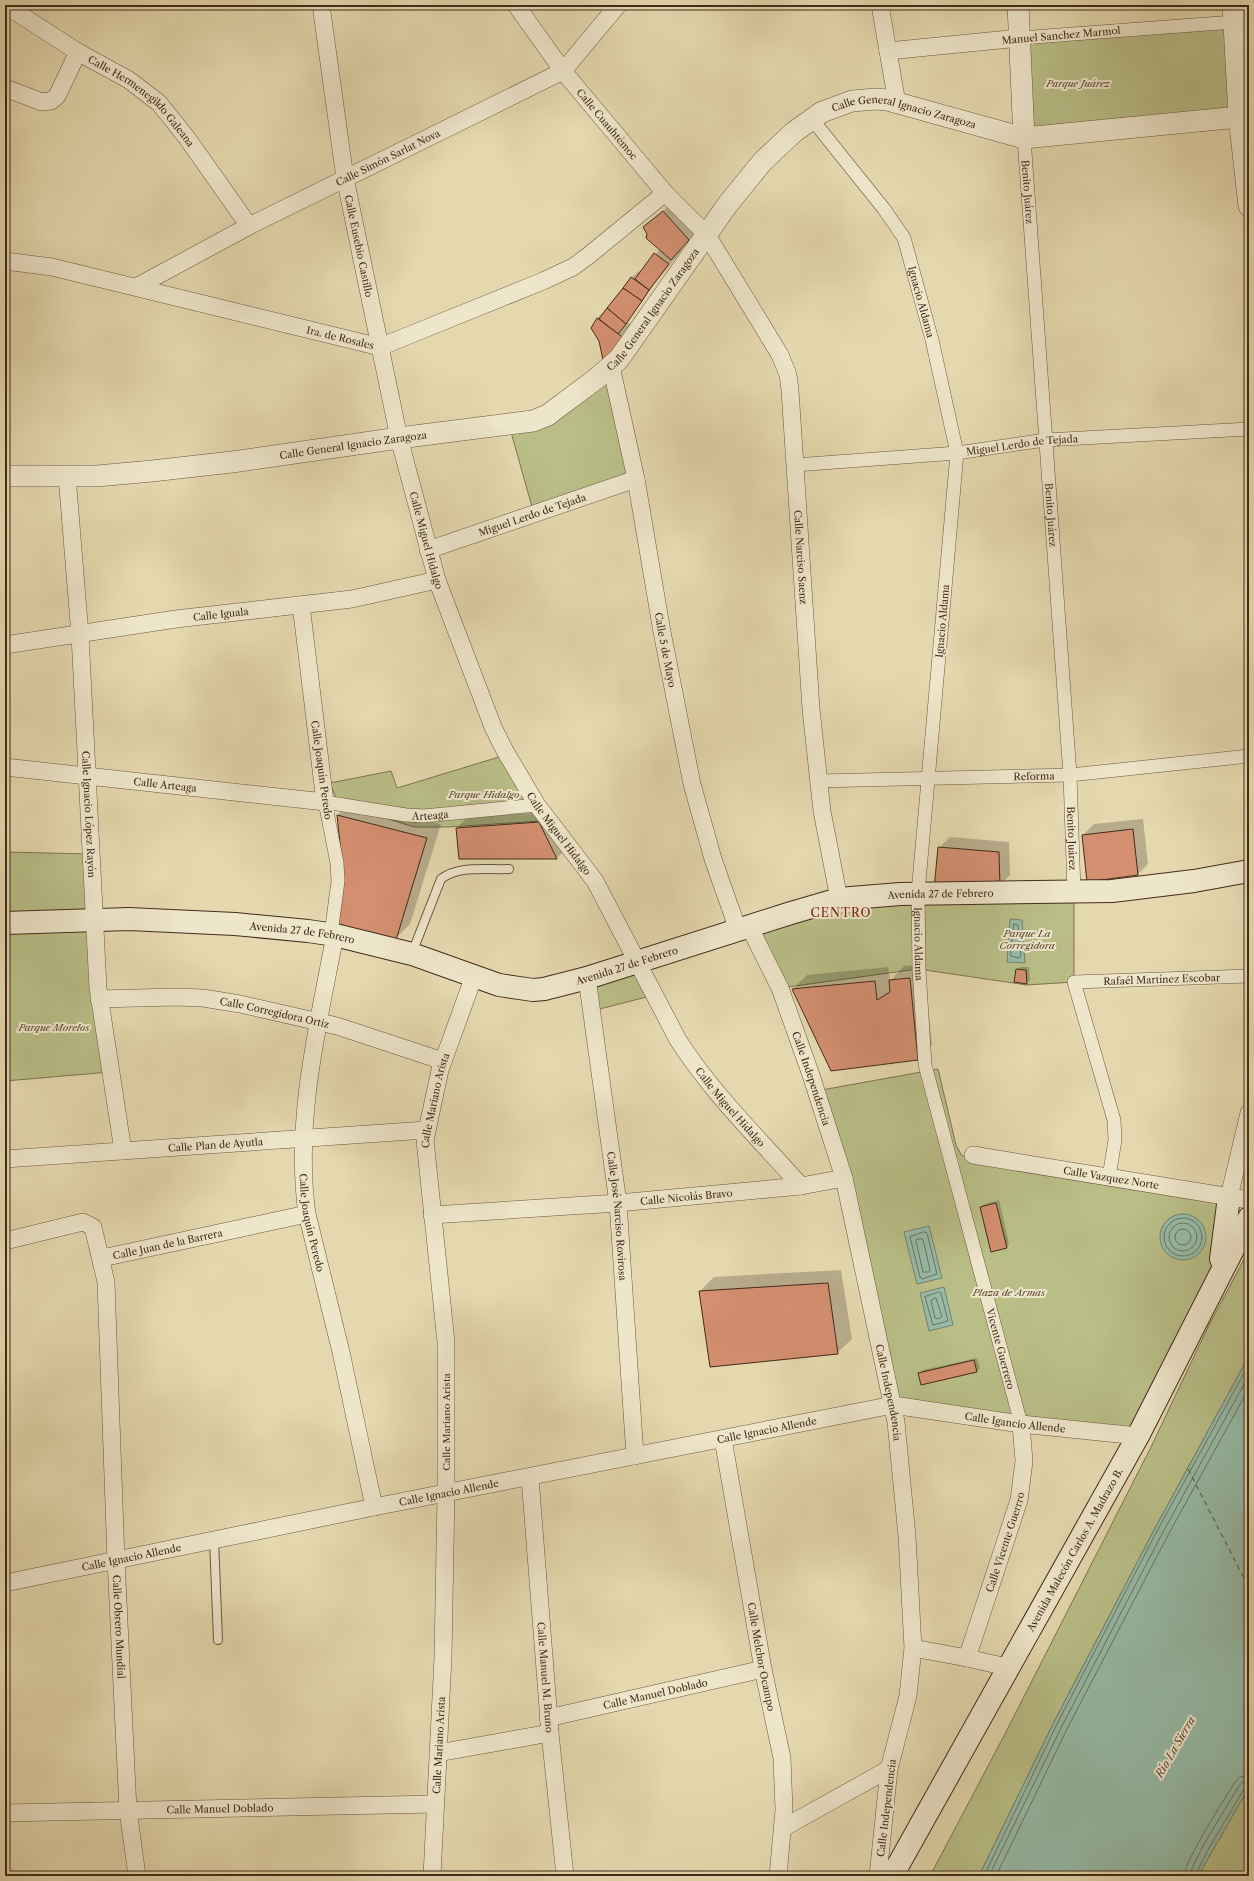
<svg xmlns="http://www.w3.org/2000/svg" width="1254" height="1881" font-family="'Libre Caslon Text',serif">
<rect width="100%" height="100%" fill="#e5d8af"/>
<filter id="stains"><feTurbulence type="fractalNoise" baseFrequency=".005" numOctaves="4"/><feColorMatrix values="0 0 0 0 .2 0 0 0 0 .09 0 0 0 0 .02 0 0 0 .5 -.17"/></filter>
<radialGradient id="worn" r=".72"><stop offset=".6" stop-color="#630" stop-opacity="0"/><stop offset="1" stop-color="#630" stop-opacity=".3"/></radialGradient>
<g fill="#b9be87" stroke="#7e7451">
<polygon points="1234,22 1239,117 1024,138 1019,38"/>
<polygon points="611,366 636,479 534,514 509,425 533,421"/>
<polygon points="499,757 527,803 541,821 448,827 414,827 338,803 330,783 391,771 397,788"/>
<polygon points="5,852 90,854 110,1072 5,1081"/>
<polygon points="1074,892 1074,982 1027,985 918,969 780,988 749,926 791,913"/>
<polygon points="638,961 654,995 592,1011 587,978"/>
<polygon points="938,1069 956,1145 962,1156 973,1155 1229,1197 1219,1274 1138,1436 893,1405 816,1091"/>
<polygon points="1249,1250 1249,1356 1154,1530 1054,1722 979,1876 930,1876 1007,1730 1151,1447 1208,1327"/>
<polygon points="1249,1787 1249,1876 1198,1876"/>
</g>
<g fill="#96bba7" stroke="#75816f">
<polygon points="1010,919 1022,920 1025,963 1007,962"/>
<circle cx="1183" cy="1237" r="23"/>
<polygon points="929,1226 942,1278 917,1284 904,1232"/>
<polygon points="944,1287 953,1325 929,1331 920,1293"/>
<polygon points="1249,1356 1249,1787 1198,1876 979,1876 1054,1722 1154,1530"/>
</g>
<g fill="#0003">
<polygon points="670,205 695,233 681,249 682,250 656,282 627,322 635,328 604,358 597,318 608,308 632,277 639,271 641,272 660,249 644,227"/>
<polygon points="352,801 441,824 410,924 396,938 345,880 338,815"/>
<polygon points="550,812 567,848 557,858 460,858 457,828 467,817"/>
<polygon points="1143,819 1148,864 1138,874 1083,835 1094,824"/>
<polygon points="950,837 1009,842 1010,875 999,886 939,848"/>
<polygon points="924,964 932,1045 918,1059 832,1070 793,989 807,975 888,967 890,981 904,966"/>
<polygon points="1020,967 1029,967 1030,980 1027,983 1015,981 1017,970"/>
<polygon points="999,1200 1009,1244 1006,1247 981,1207 984,1204"/>
<polygon points="841,1270 852,1339 837,1353 700,1291 714,1277"/>
<polygon points="977,1358 980,1368 976,1372 920,1373 923,1370"/>
</g>
<g fill="none" stroke-linecap="round" stroke-linejoin="round">
<g stroke="#6c7361" stroke-width="1">
<polygon points="1014,924 1018,925 1021,956 1019,958 1011,956"/>
<circle cx="1183" cy="1237" r="19"/>
<circle cx="1183" cy="1237" r="14"/>
<circle cx="1183" cy="1237" r="8"/>
<polygon points="924,1232 927,1233 937,1274 922,1279 920,1277 910,1237"/>
<polygon points="917,1239 923,1239 930,1270 929,1272 923,1272 916,1241"/>
<polygon points="939,1292 941,1293 948,1321 933,1325 925,1297"/>
<polygon points="936,1298 942,1317 937,1319 935,1318 931,1301"/>
<polyline points="984,1876 1057,1724 1157,1531 1249,1364"/>
<polyline points="989,1876 1062,1726 1162,1534 1249,1375"/>
<polyline points="996,1876 1067,1729 1167,1537 1249,1388"/>
<path d="M1184,1876C1185,1860 1224,1800 1235,1782L1240,1777L1249,1775"/>
<path d="M1190,1876C1191,1861 1230,1802 1239,1786L1243,1782L1249,1781"/>
<polyline points="1195,1876 1209,1848 1244,1789 1249,1786"/>
</g>
<polyline stroke="#544837" stroke-width="1" stroke-dasharray="5 4" stroke-linecap="butt" points="1188,1469 1249,1588"/>
</g>
<g fill="#d38f70" stroke="#432b1b">
<polygon points="663,211 689,240 671,260 646,238 647,234 643,227"/>
<polygon points="654,253 669,264 649,290 635,279"/>
<polygon points="631,277 649,290 642,301 623,288"/>
<polygon points="623,288 642,301 626,324 607,308"/>
<polygon points="607,308 626,324 618,334 599,319"/>
<polygon points="597,318 625,339 603,360 599,341 591,328"/>
<polygon points="337,815 427,838 396,940 338,926 344,880"/>
<polygon points="539,822 557,859 459,859 456,828"/>
<polygon points="1133,829 1138,875 1087,882 1082,835"/>
<polygon points="938,847 999,852 1000,887 934,889"/>
<polygon points="1016,969 1026,970 1027,984 1014,982"/>
<polygon points="910,978 918,1060 831,1071 792,989 875,981 877,1000 890,992 889,980"/>
<polygon points="996,1203 1007,1248 991,1252 980,1207"/>
<polygon points="828,1283 838,1354 710,1367 699,1291"/>
<polygon points="974,1360 977,1372 921,1385 918,1373"/>
</g>
<g fill="none" stroke-linecap="round" stroke-linejoin="round">
<defs>
<g id="service">
<path d="M412,953L441,879C459,865 486,870 509,869"/>
<polyline points="214,1540 218,1640"/>
</g>
<g id="pedestrian">
<polyline points="1019,38 1234,22"/>
<path id="s1" d="M811,118L884,209L904,238L932,340L957,453L918,893L919,969L925,1065L1021,1424"/>
<path id="s2" d="M1024,138L1070,775L1074,892"/>
<path id="s3" d="M795,465L957,453L1045,440L1249,429"/>
<path id="s4" d="M818,781L1070,775L1249,756"/>
<path id="s5" d="M331,934L338,881L337,863L325,802L406,815L424,816L537,805"/>
<path id="s6" d="M1109,1177L1115,1140L1114,1120L1074,982L1249,976"/>
</g>
<g id="minor">
<path id="s7" d="M5,5L78,52L129,80L159,103L187,138L249,226"/>
<path id="s8" d="M321,5L345,178L399,438L437,580L493,727L505,751L537,805L595,881L678,1040C712,1093 759,1139 801,1186"/>
<path id="s9" d="M516,5L563,71L665,193L707,235L780,355L788,375L790,390L811,709L822,811L839,899"/>
<polyline points="880,5 897,103"/>
<polyline points="1234,22 1249,21"/>
<polyline points="888,51 1019,38"/>
<polyline points="5,88 42,102 51,101 57,96 78,52"/>
<path id="s10" d="M5,261L52,267L380,347L543,281L573,267L588,256L665,193"/>
<path id="s11" d="M138,286L249,226L563,71L618,5"/>
<path id="s12" d="M611,366L636,479L662,632L692,784L713,859L738,930"/>
<path id="s13" d="M67,476L80,635L98,988L123,1151"/>
<path id="s14" d="M428,550L636,479"/>
<path id="s15" d="M5,645L176,619L352,599L437,580"/>
<path id="s16" d="M5,767L325,802L301,605"/>
<path id="s17" d="M749,926L780,988L811,1075L844,1178L896,1422L907,1536L913,1648L908,1696L889,1769L878,1876"/>
<path id="s18" d="M335,935C318,1026 294,1121 307,1214L341,1352L374,1507"/>
<path id="s19" d="M587,978L618,1203L635,1456"/>
<path id="s20" d="M99,999L175,997L203,998L240,1004L337,1026L443,1061"/>
<path id="s21" d="M973,1155L1249,1200"/>
<path id="s22" d="M5,1159L426,1130"/>
<polyline points="1229,1197 1249,1113"/>
<path id="s23" d="M432,1215L618,1203L801,1186L844,1178"/>
<path id="s24" d="M5,1241L83,1222L93,1227L106,1282L116,1560L128,1810L137,1876"/>
<path id="s25" d="M102,1258L307,1214"/>
<path id="s26" d="M723,1439L763,1669L782,1758L784,1810L778,1876"/>
<path id="s27" d="M530,1478L550,1733L565,1876"/>
<path id="s28" d="M5,1583L374,1507L893,1405L1021,1424L1138,1436"/>
<polyline points="913,1648 967,1658 1007,1667"/>
<path id="s29" d="M967,1658L1019,1500L1024,1461L1021,1424"/>
<path id="s30" d="M548,1718L763,1669"/>
<polyline points="438,1753 550,1733"/>
<path id="s31" d="M5,1813L435,1804"/>
<polyline points="783,1828 889,1769"/>
<path id="s32" d="M432,1876L443,1657L446,1494V1342L425,1140L440,1070L474,976"/>
</g>
<g id="tertiary">
<polyline points="1018,5 1024,138"/>
<polyline points="1233,5 1239,117 1249,206"/>
<path id="s33" d="M5,476H97L152,471L232,462L399,438L533,421L548,415L557,408L596,379L619,359L728,204L763,161L794,132L822,112L852,101L876,99L887,100L1024,138L1249,116"/>
</g>
<g id="secondary">
<path id="s34" d="M5,923L129,919L235,924L308,931L335,935L412,954L499,985L533,990L544,989L587,978L791,913L839,899L900,894L1112,891L1194,881L1249,871"/>
<polyline points="1221,1259 1229,1197"/>
<path id="s35" d="M892,1876L1138,1436L1249,1218"/>
</g>
</defs>
<use href="#service" stroke="#6c5640" stroke-width="10"/>
<use href="#pedestrian" stroke="#6c5640" stroke-width="14"/>
<use href="#minor" stroke="#6c5640" stroke-width="18"/>
<use href="#tertiary" stroke="#6c5640" stroke-width="22"/>
<use href="#secondary" stroke="#432b1b" stroke-width="24"/>
<use href="#service" stroke="#eee6cb" stroke-width="8"/>
<use href="#pedestrian" stroke="#eee6cb" stroke-width="13"/>
<use href="#minor" stroke="#eee6cb" stroke-width="17"/>
<use href="#tertiary" stroke="#eee6cb" stroke-width="21"/>
<use href="#secondary" stroke="#eee6cb" stroke-width="22"/>
</g>
<g text-anchor="middle" stroke-width="4" stroke-linejoin="round" paint-order="stroke">
<g font-size="10" fill="#432b1b" stroke="#eee6cb">
<text transform="translate(1061 35) rotate(-5)" y="4">Manuel Sanchez Marmol</text>
<text dy="4" stroke="none"><textPath href="#s7" startOffset="168">Calle Hermenegildo Galeana</textPath></text>
<text dy="4" stroke="none"><textPath href="#s33" startOffset="1045">Calle General Ignacio Zaragoza</textPath></text>
<text dy="4" stroke="none"><textPath href="#s9" startOffset="150">Calle Cuauhtémoc</textPath></text>
<text dy="4" stroke="none"><textPath href="#s11" startOffset="281">Calle Simón Sarlat Nova</textPath></text>
<text dy="4" stroke="none"><textPath href="#s2" startOffset="54">Benito Juárez</textPath></text>
<text dy="4" stroke="none"><textPath href="#s8" startOffset="244">Calle Eusebio Castillo</textPath></text>
<text dy="4" stroke="none"><textPath href="#s1" startOffset="218">Ignacio Aldama</textPath></text>
<text dy="4" stroke="none"><textPath href="#s33" startOffset="698">Calle General Ignacio Zaragoza</textPath></text>
<text dy="4" stroke="none"><textPath href="#s10" startOffset="344">1ra. de Rosales</textPath></text>
<text dy="4" stroke="none"><textPath href="#s33" startOffset="350">Calle General Ignacio Zaragoza</textPath></text>
<text dy="4" stroke="none"><textPath href="#s3" startOffset="228">Miguel Lerdo de Tejada</textPath></text>
<text dy="4" stroke="none"><textPath href="#s14" startOffset="110">Miguel Lerdo de Tejada</textPath></text>
<text dy="4" stroke="none"><textPath href="#s2" startOffset="378">Benito Juárez</textPath></text>
<text dy="4" stroke="none"><textPath href="#s8" startOffset="546">Calle Miguel Hidalgo</textPath></text>
<text dy="4" stroke="none"><textPath href="#s9" startOffset="644">Calle Narciso Saenz</textPath></text>
<text dy="4" stroke="none"><textPath href="#s15" startOffset="218">Calle Iguala</textPath></text>
<text transform="translate(942 621) rotate(-85)" y="4">Ignacio Aldama</text>
<text dy="4" stroke="none"><textPath href="#s12" startOffset="289">Calle 5 de Mayo</textPath></text>
<text transform="translate(322 770) rotate(82)" y="4">Calle Joaquín Peredo</text>
<text dy="4" stroke="none"><textPath href="#s4" startOffset="216">Reforma</textPath></text>
<text dy="4" stroke="none"><textPath href="#s16" startOffset="161">Calle Arteaga</textPath></text>
<text dy="4" stroke="none"><textPath href="#s13" startOffset="339">Calle Ignacio López Rayón</textPath></text>
<text dy="4" stroke="none"><textPath href="#s5" startOffset="240">Arteaga</textPath></text>
<text dy="4" stroke="none"><textPath href="#s8" startOffset="870">Calle Miguel Hidalgo</textPath></text>
<text dy="4" stroke="none"><textPath href="#s2" startOffset="702">Benito Juárez</textPath></text>
<text dy="4" stroke="none"><textPath href="#s34" startOffset="958">Avenida 27 de Febrero</textPath></text>
<text dy="4" stroke="none"><textPath href="#s34" startOffset="298">Avenida 27 de Febrero</textPath></text>
<text dy="4" stroke="none"><textPath href="#s1" startOffset="866">Ignacio Aldama</textPath></text>
<text dy="4" stroke="none"><textPath href="#s34" startOffset="634">Avenida 27 de Febrero</textPath></text>
<text dy="4" stroke="none"><textPath href="#s6" startOffset="289">Rafaél Martínez Escobar</textPath></text>
<text dy="4" stroke="none"><textPath href="#s20" startOffset="177">Calle Corregidora Ortiz</textPath></text>
<text dy="4" stroke="none"><textPath href="#s17" startOffset="165">Calle Independencia</textPath></text>
<text dy="4" stroke="none"><textPath href="#s32" startOffset="778">Calle Mariano Arista</textPath></text>
<text dy="4" stroke="none"><textPath href="#s8" startOffset="1194">Calle Miguel Hidalgo</textPath></text>
<text dy="4" stroke="none"><textPath href="#s22" startOffset="211">Calle Plan de Ayutla</textPath></text>
<text dy="4" stroke="none"><textPath href="#s21" startOffset="140">Calle Vazquez Norte</textPath></text>
<text dy="4" stroke="none"><textPath href="#s23" startOffset="255">Calle Nicolás Bravo</textPath></text>
<text dy="4" stroke="none"><textPath href="#s19" startOffset="240">Calle José Narciso Rovirosa</textPath></text>
<text dy="4" stroke="none"><textPath href="#s18" startOffset="291">Calle Joaquín Peredo</textPath></text>
<text dy="4" stroke="none"><textPath href="#s25" startOffset="67">Calle Juan de la Barrera</textPath></text>
<text dy="4" stroke="none"><textPath href="#s1" startOffset="1281">Vicente Guerrero</textPath></text>
<text dy="4" stroke="none"><textPath href="#s17" startOffset="489">Calle Independencia</textPath></text>
<text transform="translate(446 1422) rotate(-90)" y="4">Calle Mariano Arista</text>
<text dy="4" stroke="none"><textPath href="#s28" startOffset="1029">Calle Igancio Allende</textPath></text>
<text dy="4" stroke="none"><textPath href="#s28" startOffset="777">Calle Ignacio Allende</textPath></text>
<text dy="4" stroke="none"><textPath href="#s28" startOffset="453">Calle Ignacio Allende</textPath></text>
<text dy="4" stroke="none"><textPath href="#s29" startOffset="122">Calle Vicente Guerrro</textPath></text>
<text dy="4" stroke="none"><textPath href="#s35" startOffset="374">Avenida Malecón Carlos A. Madrazo B.</textPath></text>
<text dy="4" stroke="none"><textPath href="#s28" startOffset="129">Calle Ignacio Allende</textPath></text>
<text dy="4" stroke="none"><textPath href="#s24" startOffset="493">Calle Obrero Mundial</textPath></text>
<text dy="4" stroke="none"><textPath href="#s26" startOffset="221">Calle Melchor Ocampo</textPath></text>
<text dy="4" stroke="none"><textPath href="#s27" startOffset="200">Calle Manuel M. Bruno</textPath></text>
<text dy="4" stroke="none"><textPath href="#s30" startOffset="110">Calle Manuel Doblado</textPath></text>
<text dy="4" stroke="none"><textPath href="#s32" startOffset="131">Calle Mariano Arista</textPath></text>
<text dy="4" stroke="none"><textPath href="#s31" startOffset="215">Calle Manuel Doblado</textPath></text>
<text transform="translate(886 1808) rotate(-83)" y="4">Calle Independencia</text>
</g>
<g font-size="10" font-style="italic" fill="#5b4831" stroke="#eee6cb">
<text x="1078" y="87">Parque Juárez</text>
<text x="484" y="798">Parque Hidalgo</text>
<text x="1027" y="937">Parque La<tspan x="1027" dy="12">Corregidora</tspan></text>
<text x="54" y="1031">Parque Morelos</text>
<text x="1009" y="1296">Plaza de Armas</text>
</g>
<g font-size="11" font-style="italic" fill="#544837" stroke="#eee6cb">
<text transform="translate(1175 1747) rotate(-60)" y="4">Río La Sierra</text>
</g>
<g font-size="12" letter-spacing="1" fill="#7a1f14" stroke="#eee6cb">
<text x="841" y="917">CENTRO</text>
</g>
</g>
<rect width="1254" height="1881" fill="none" stroke="#e5d8af" stroke-width="20"/>
<rect x="6" y="6" width="1242" height="1869" fill="none" stroke="#432b1b" stroke-width="2"/>
<rect x="10" y="10" width="1234" height="1861" fill="none" stroke="#432b1b"/>
<rect width="100%" height="100%" filter="url(#stains)"/>
<rect width="100%" height="100%" fill="url(#worn)"/>
</svg>
